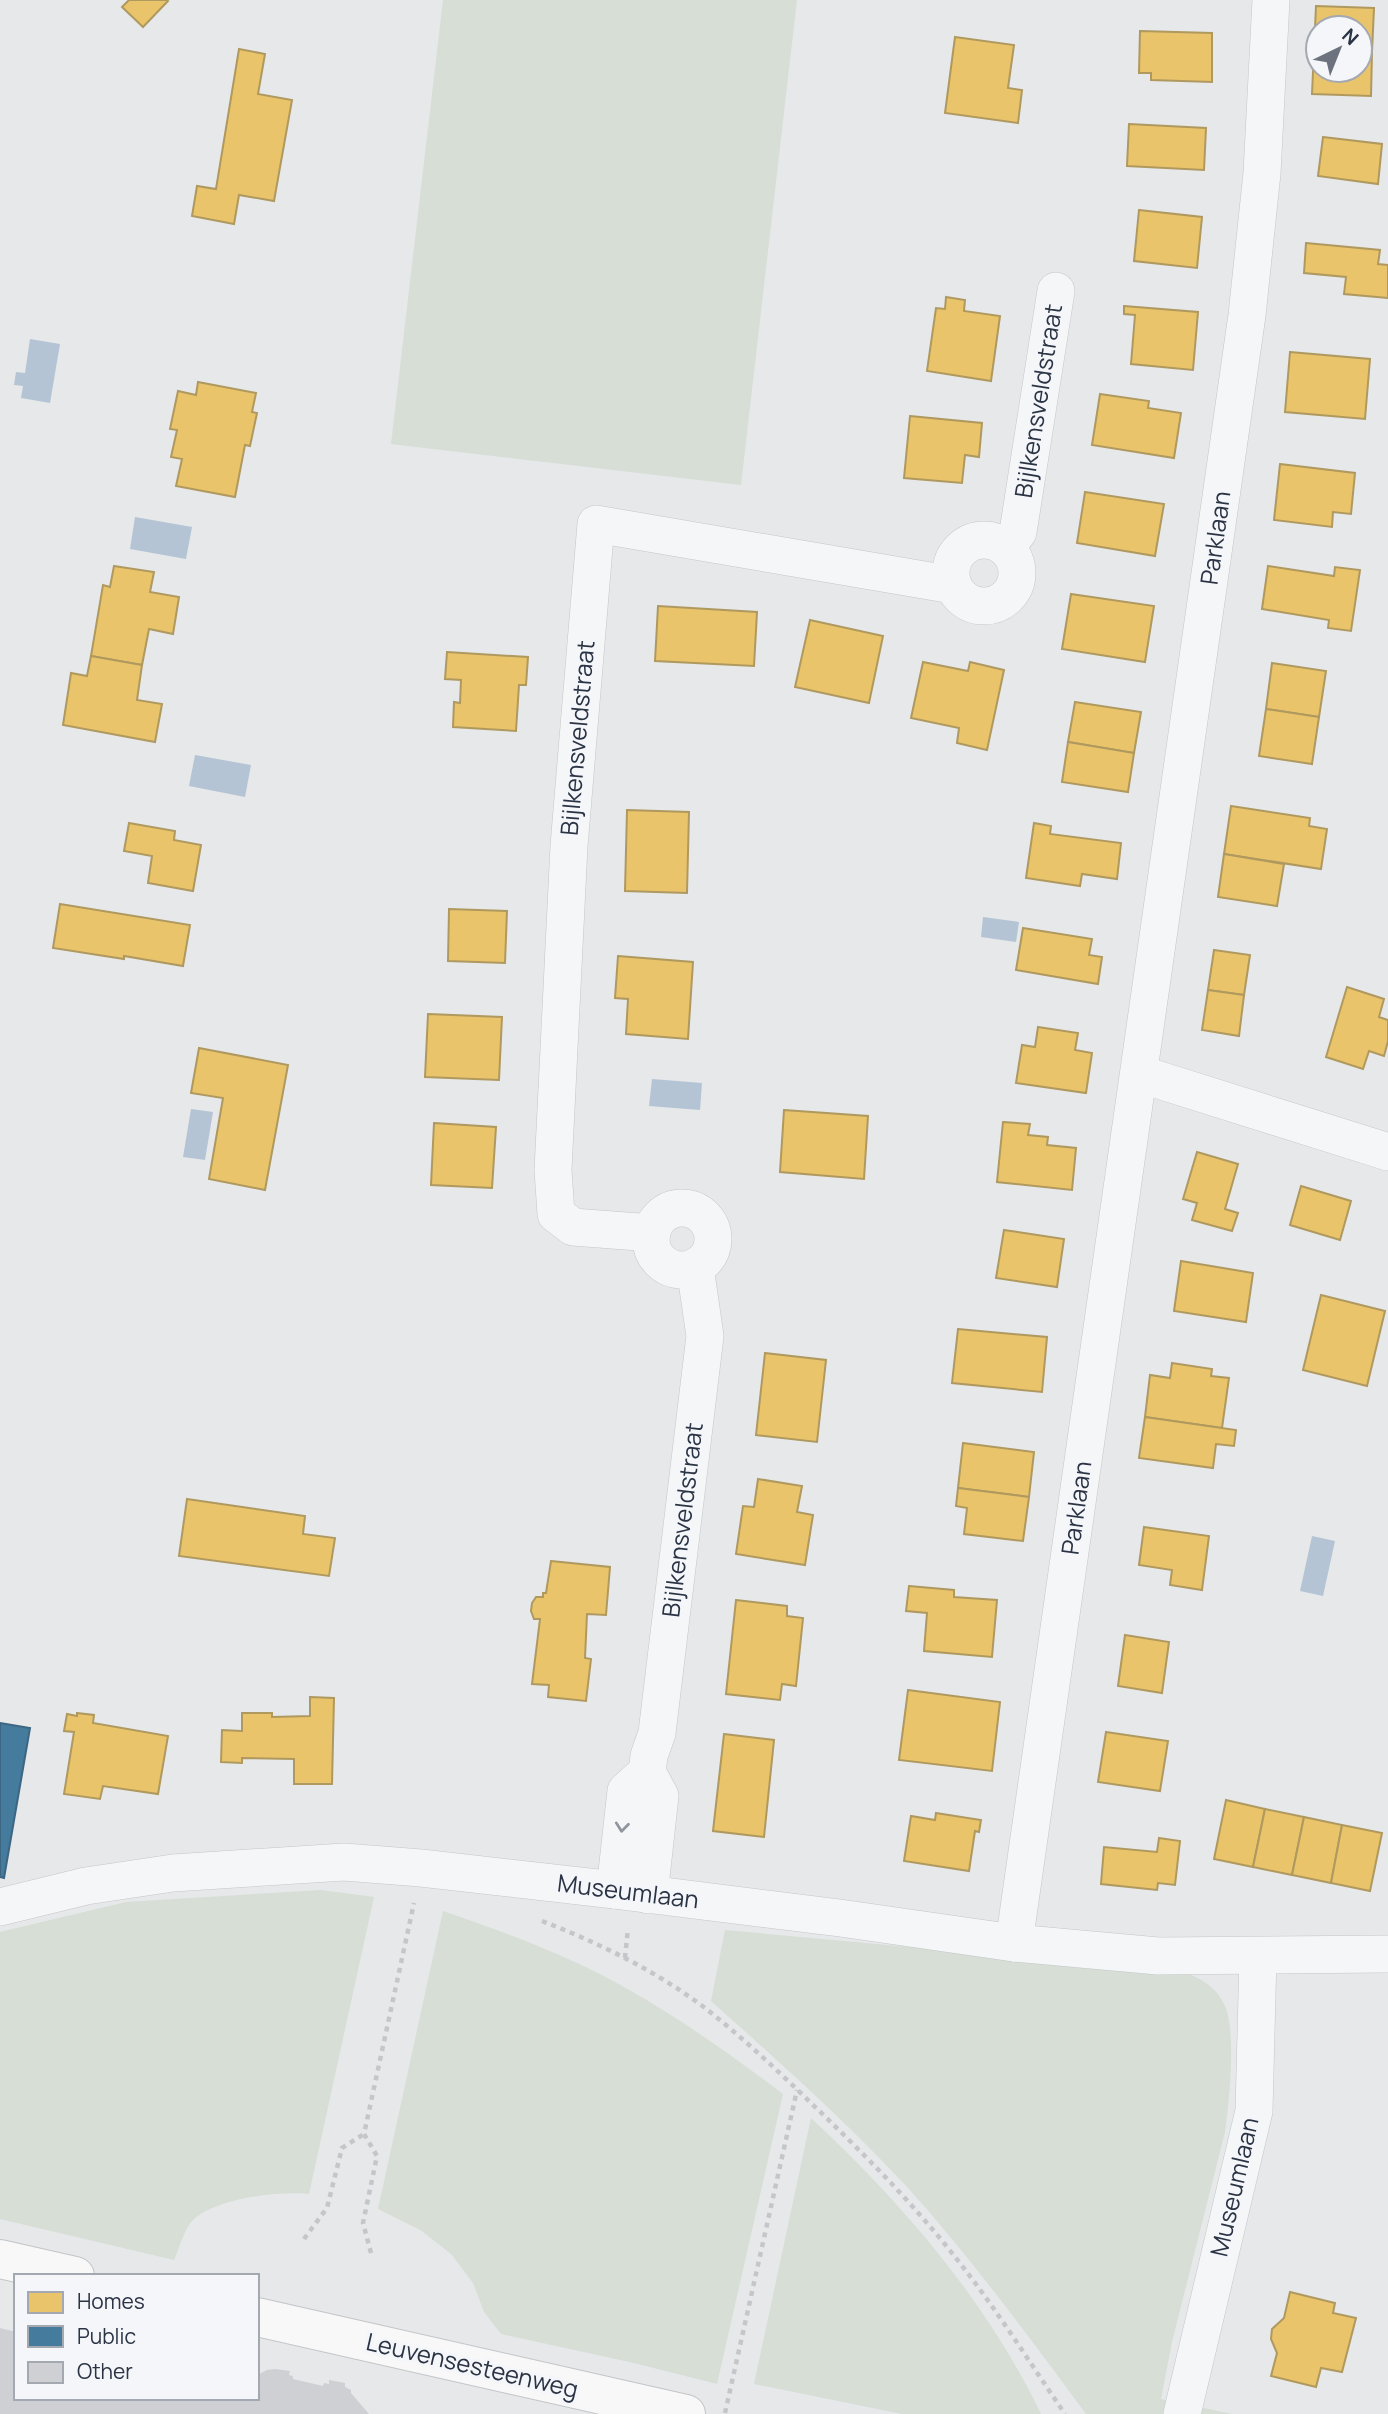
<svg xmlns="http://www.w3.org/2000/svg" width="1388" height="2414" font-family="Manrope,sans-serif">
<rect width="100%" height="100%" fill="#e6e8ea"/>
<g fill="#d6ded6">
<polygon points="443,0 797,0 741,485 391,444"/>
<path d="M321,1890L374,1897L309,2194C278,2191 217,2198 193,2220C184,2229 179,2249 174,2260L0,2219V1932L126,1902Z"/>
<path d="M443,1911C507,1933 572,1957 631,1991C685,2022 734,2057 783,2094L717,2384L634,2363L501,2334L484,2312L473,2283L452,2255L422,2231L378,2209Z"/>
<path d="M725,1930L1182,1972C1200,1977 1216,1987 1224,2004C1237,2028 1229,2104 1225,2132L1172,2342L1161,2399L1232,2414H1086C1029,2337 972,2259 908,2188C846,2121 778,2061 711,2001Z"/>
<path d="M811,2118C903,2204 986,2300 1041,2414H902L754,2384Z"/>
</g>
<g fill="#b4c4d5">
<polygon points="30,339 60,344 50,403 21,398 23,386 14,385 16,372 25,373"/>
<polygon points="135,517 192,527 186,559 130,549"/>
<polygon points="195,755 251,765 245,797 189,786"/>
<polygon points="983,917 1019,922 1016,942 981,937"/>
<polygon points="652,1079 702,1083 700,1110 649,1106"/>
<polygon points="191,1109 213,1112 205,1160 183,1157"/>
<polygon points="1312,1536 1335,1541 1323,1596 1300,1591"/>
</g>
<g fill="#e9c46a" stroke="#b0995f" stroke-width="2">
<polygon points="129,0 167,0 168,1 143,27 122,7"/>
<polygon points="1316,6 1374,8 1372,52 1360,52 1360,28 1318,28 1318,50 1314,50"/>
<polygon points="1140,31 1212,33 1212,82 1151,80 1151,73 1139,73"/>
<polygon points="955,37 1014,45 1008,88 1022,90 1018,123 945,113"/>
<polygon points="239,49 265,54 258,94 292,100 274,201 239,195 234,224 192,216 197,186 216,189"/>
<polygon points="1314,50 1318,50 1318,70 1360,70 1360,52 1372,52 1371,96 1312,94"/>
<polygon points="1129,124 1206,128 1204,170 1127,166"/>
<polygon points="1323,137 1382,144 1378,184 1318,176"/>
<polygon points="1139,210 1202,217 1197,268 1134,261"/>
<polygon points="1306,243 1380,250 1378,264 1388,265 1388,298 1344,294 1346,277 1304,273"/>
<polygon points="946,297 965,300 964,311 1000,316 991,381 927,371 936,308 945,309"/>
<polygon points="1124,306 1198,312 1193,370 1131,364 1135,315 1124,314"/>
<polygon points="1290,352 1370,359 1365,419 1285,412"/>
<polygon points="198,382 256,393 252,412 257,413 250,446 245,445 235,497 176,486 182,459 171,457 177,430 170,429 178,391 196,395"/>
<polygon points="1100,394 1149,401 1148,408 1181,413 1174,458 1092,445"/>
<polygon points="910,416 982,423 979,457 965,455 962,483 904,478"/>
<polygon points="1280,464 1355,473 1351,514 1333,512 1332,527 1274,520"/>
<polygon points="1085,492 1164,504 1155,556 1077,543"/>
<polygon points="114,566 154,572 150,592 179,597 173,634 149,629 142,665 91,656 103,585 110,587"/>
<polygon points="1268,566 1334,576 1335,567 1360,570 1351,631 1328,628 1329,620 1262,609"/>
<polygon points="1071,594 1154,606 1145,662 1062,649"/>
<polygon points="658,606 757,612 754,666 655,661"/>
<polygon points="810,620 883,636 869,703 795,687"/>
<polygon points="447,652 528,657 526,685 519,685 516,731 453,727 454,702 460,703 461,680 445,679"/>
<polygon points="91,656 142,665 137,700 162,704 155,742 63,725 71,673 87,676"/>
<polygon points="923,662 968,671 970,662 1004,670 987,750 957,743 959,728 911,718"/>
<polygon points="1272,663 1326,671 1319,717 1266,709"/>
<polygon points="1075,702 1141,712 1134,753 1068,742"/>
<polygon points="1266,709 1319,717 1312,764 1259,756"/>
<polygon points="1068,742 1134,753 1128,792 1062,782"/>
<polygon points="1231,806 1310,818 1309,826 1327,829 1321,869 1224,854"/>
<polygon points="627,810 689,812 687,893 625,891"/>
<polygon points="129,823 175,831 174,840 201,845 193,891 148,883 152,856 124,851"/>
<polygon points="1034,823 1051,826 1050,834 1121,843 1117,879 1082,874 1080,886 1026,878"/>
<polygon points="1224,854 1284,864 1277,906 1218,897"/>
<polygon points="60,904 190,925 183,966 124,956 124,959 53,948"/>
<polygon points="449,909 507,911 505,963 448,961"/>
<polygon points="1023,928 1092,939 1089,955 1102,957 1098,984 1016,970"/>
<polygon points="1214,950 1250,955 1244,995 1208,990"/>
<polygon points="618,956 693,962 688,1039 626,1034 628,999 615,998"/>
<polygon points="1347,987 1384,999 1379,1017 1388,1020 1388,1041 1384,1056 1369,1051 1363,1069 1326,1057"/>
<polygon points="1208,990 1244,995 1239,1036 1202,1030"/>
<polygon points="428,1014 502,1017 499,1080 425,1077"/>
<polygon points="1038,1027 1078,1033 1075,1050 1092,1053 1086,1093 1016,1083 1022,1045 1035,1047"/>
<polygon points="199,1048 288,1065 265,1190 209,1179 223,1098 191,1093"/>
<polygon points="784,1110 868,1116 864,1179 780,1172"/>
<polygon points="1003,1122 1030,1124 1028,1135 1048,1137 1047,1145 1076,1148 1072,1190 997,1182"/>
<polygon points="434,1123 496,1127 492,1188 431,1185"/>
<polygon points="1197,1152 1238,1164 1225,1209 1238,1213 1232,1231 1192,1220 1197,1203 1183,1199"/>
<polygon points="1301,1186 1351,1201 1340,1240 1290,1225"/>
<polygon points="1004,1230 1064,1239 1057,1287 996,1278"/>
<polygon points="1181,1261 1253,1273 1246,1322 1174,1311"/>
<polygon points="1321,1295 1385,1311 1367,1386 1303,1370"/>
<polygon points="958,1329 1047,1337 1042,1392 952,1383"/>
<polygon points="765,1353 826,1360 817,1442 756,1435"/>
<polygon points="1172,1363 1212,1369 1211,1376 1229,1378 1222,1428 1145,1417 1150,1375 1170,1378"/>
<polygon points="1145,1417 1236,1430 1234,1446 1216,1444 1213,1468 1139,1458"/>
<polygon points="963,1443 1034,1452 1029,1497 958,1488"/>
<polygon points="758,1479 802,1486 797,1512 813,1515 805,1565 736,1554 743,1506 754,1507"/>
<polygon points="958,1488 1029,1497 1023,1541 964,1534 967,1508 956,1506"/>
<polygon points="187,1499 305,1516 303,1534 335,1538 329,1576 179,1556"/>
<polygon points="1144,1527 1209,1536 1202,1590 1170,1585 1172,1570 1139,1565"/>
<polygon points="551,1561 610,1567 606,1615 587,1614 585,1658 591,1659 586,1701 548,1697 549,1685 532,1684 540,1619 534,1619 531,1611 532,1603 536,1597 543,1597 543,1593 546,1593"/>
<polygon points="909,1586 954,1590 954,1597 997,1600 992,1657 924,1651 927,1613 906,1611"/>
<polygon points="736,1600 787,1606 787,1616 803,1618 796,1686 782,1684 780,1700 726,1694"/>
<polygon points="1125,1635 1169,1642 1162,1693 1118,1686"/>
<polygon points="908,1690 1000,1702 992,1771 899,1760"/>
<polygon points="310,1697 334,1698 332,1784 294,1784 294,1759 242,1758 242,1763 221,1762 222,1730 242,1731 242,1713 272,1713 272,1717 310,1716"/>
<polygon points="77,1713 94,1715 93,1723 168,1736 158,1794 103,1786 100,1799 64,1794 74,1732 64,1731 67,1714 77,1716"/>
<polygon points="1106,1732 1168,1741 1160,1791 1098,1782"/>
<polygon points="724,1734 774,1740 764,1837 713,1831"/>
<polygon points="1226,1800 1265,1809 1253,1867 1214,1859"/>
<polygon points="1265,1809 1304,1817 1292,1875 1253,1867"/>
<polygon points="936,1813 981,1820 979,1832 975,1831 969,1871 904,1861 911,1816 935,1820"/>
<polygon points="1304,1817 1342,1825 1331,1883 1292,1875"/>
<polygon points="1342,1825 1382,1833 1370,1891 1331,1883"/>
<polygon points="1159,1838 1180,1841 1175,1885 1158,1883 1157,1890 1101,1884 1104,1847 1157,1852"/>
<polygon points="1290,2292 1335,2303 1333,2313 1356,2318 1342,2372 1321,2368 1316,2387 1271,2376 1277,2353 1271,2339 1272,2329 1284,2318"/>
</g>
<polygon fill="#457b9d" stroke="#3d6683" stroke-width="2" points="0,1723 30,1728 4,1878 0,1877"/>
<polygon fill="#ced0d3" points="0,2328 16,2332 16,2398 257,2398 257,2375 267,2370 275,2369 290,2371 289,2375 293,2376 293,2379 323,2386 324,2383 329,2384 329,2380 345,2383 345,2387 351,2390 351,2393 369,2414 0,2414"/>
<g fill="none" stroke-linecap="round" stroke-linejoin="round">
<defs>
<g id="street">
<circle cx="984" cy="573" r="33"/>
<polyline points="1006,548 1018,532 1056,291"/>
<polyline points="1140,1074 1388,1152"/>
<circle cx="682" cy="1239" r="31"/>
<polyline points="652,1233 573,1227 556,1214 553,1170 569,846 596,524 953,585"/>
<polyline points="615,1890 626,1791 647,1772"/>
<polyline points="649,1895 660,1796 647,1772 649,1756 657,1733 705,1336 695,1267"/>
<polyline points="0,1907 86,1886 173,1873 344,1862 421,1868 615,1890 840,1918 1014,1943 1158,1956 1388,1954"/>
<polyline points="1014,1943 1247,315 1262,173 1271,0"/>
<polyline points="1182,2414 1254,2111 1258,1956"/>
</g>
<g id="primary">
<polyline points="0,2259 75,2276"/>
<polyline points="257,2317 686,2414"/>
</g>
</defs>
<use href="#street" stroke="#c4c6c8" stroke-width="38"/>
<use href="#primary" stroke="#c2c5c8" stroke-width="40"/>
<g stroke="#c5c6ca" stroke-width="4.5" stroke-dasharray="5 5" stroke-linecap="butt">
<path d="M542,1921C599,1943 656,1971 705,2008C742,2037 777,2070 811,2103C863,2153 915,2205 959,2262C997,2310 1030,2363 1065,2414"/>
<polyline points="625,1958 628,1928"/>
<polyline points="304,2239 327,2208 342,2148 364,2134"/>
<polyline points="371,2253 363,2223 377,2156 364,2134 414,1903"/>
<polyline points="725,2413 797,2090"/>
</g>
<use href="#street" stroke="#f5f6f7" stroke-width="37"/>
<use href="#primary" stroke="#f8f8f8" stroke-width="38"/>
</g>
<defs><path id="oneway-chevron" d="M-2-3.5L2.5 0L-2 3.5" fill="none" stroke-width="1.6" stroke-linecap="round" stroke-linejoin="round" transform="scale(1.75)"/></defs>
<use stroke="#90959e" href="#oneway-chevron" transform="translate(622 1827) rotate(96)"/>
<g text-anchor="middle" stroke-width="7" stroke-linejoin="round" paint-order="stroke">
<g font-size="24" fill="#2b3445" stroke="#f4f6f9">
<text transform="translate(1039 401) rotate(-81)" y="8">Bijlkensveldstraat</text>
<text transform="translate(1216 538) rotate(-82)" y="8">Parklaan</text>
<text transform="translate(578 738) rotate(-85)" y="8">Bijlkensveldstraat</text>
<text transform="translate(1077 1508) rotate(-82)" y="8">Parklaan</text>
<text transform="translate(683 1520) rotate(-83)" y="8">Bijlkensveldstraat</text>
<text transform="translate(628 1892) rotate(7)" y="8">Museumlaan</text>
<text transform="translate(1235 2187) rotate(-77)" y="8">Museumlaan</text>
<text transform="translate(472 2366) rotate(13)" y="8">Leuvensesteenweg</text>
</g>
</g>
<rect x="14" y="2274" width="245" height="126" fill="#f4f6f9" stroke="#a4a8b1" stroke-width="2"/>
<rect x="28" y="2292" width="35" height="21" fill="#e9c46a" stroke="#a4a8b1" stroke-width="2"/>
<text x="77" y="2309" font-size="21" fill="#2b3445">Homes</text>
<rect x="28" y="2326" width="35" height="21" fill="#457b9d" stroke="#a4a8b1" stroke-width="2"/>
<text x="77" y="2344" font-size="21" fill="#2b3445">Public</text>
<rect x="28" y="2362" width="35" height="21" fill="#ced0d3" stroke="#a4a8b1" stroke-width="2"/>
<text x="77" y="2379" font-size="21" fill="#2b3445">Other</text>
<g transform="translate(1339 49) rotate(43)"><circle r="33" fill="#f4f6f9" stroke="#a4a8b1" stroke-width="2"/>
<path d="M0-5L12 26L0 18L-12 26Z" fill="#6c737f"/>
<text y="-10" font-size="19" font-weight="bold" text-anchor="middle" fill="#2b3445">N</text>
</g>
</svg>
